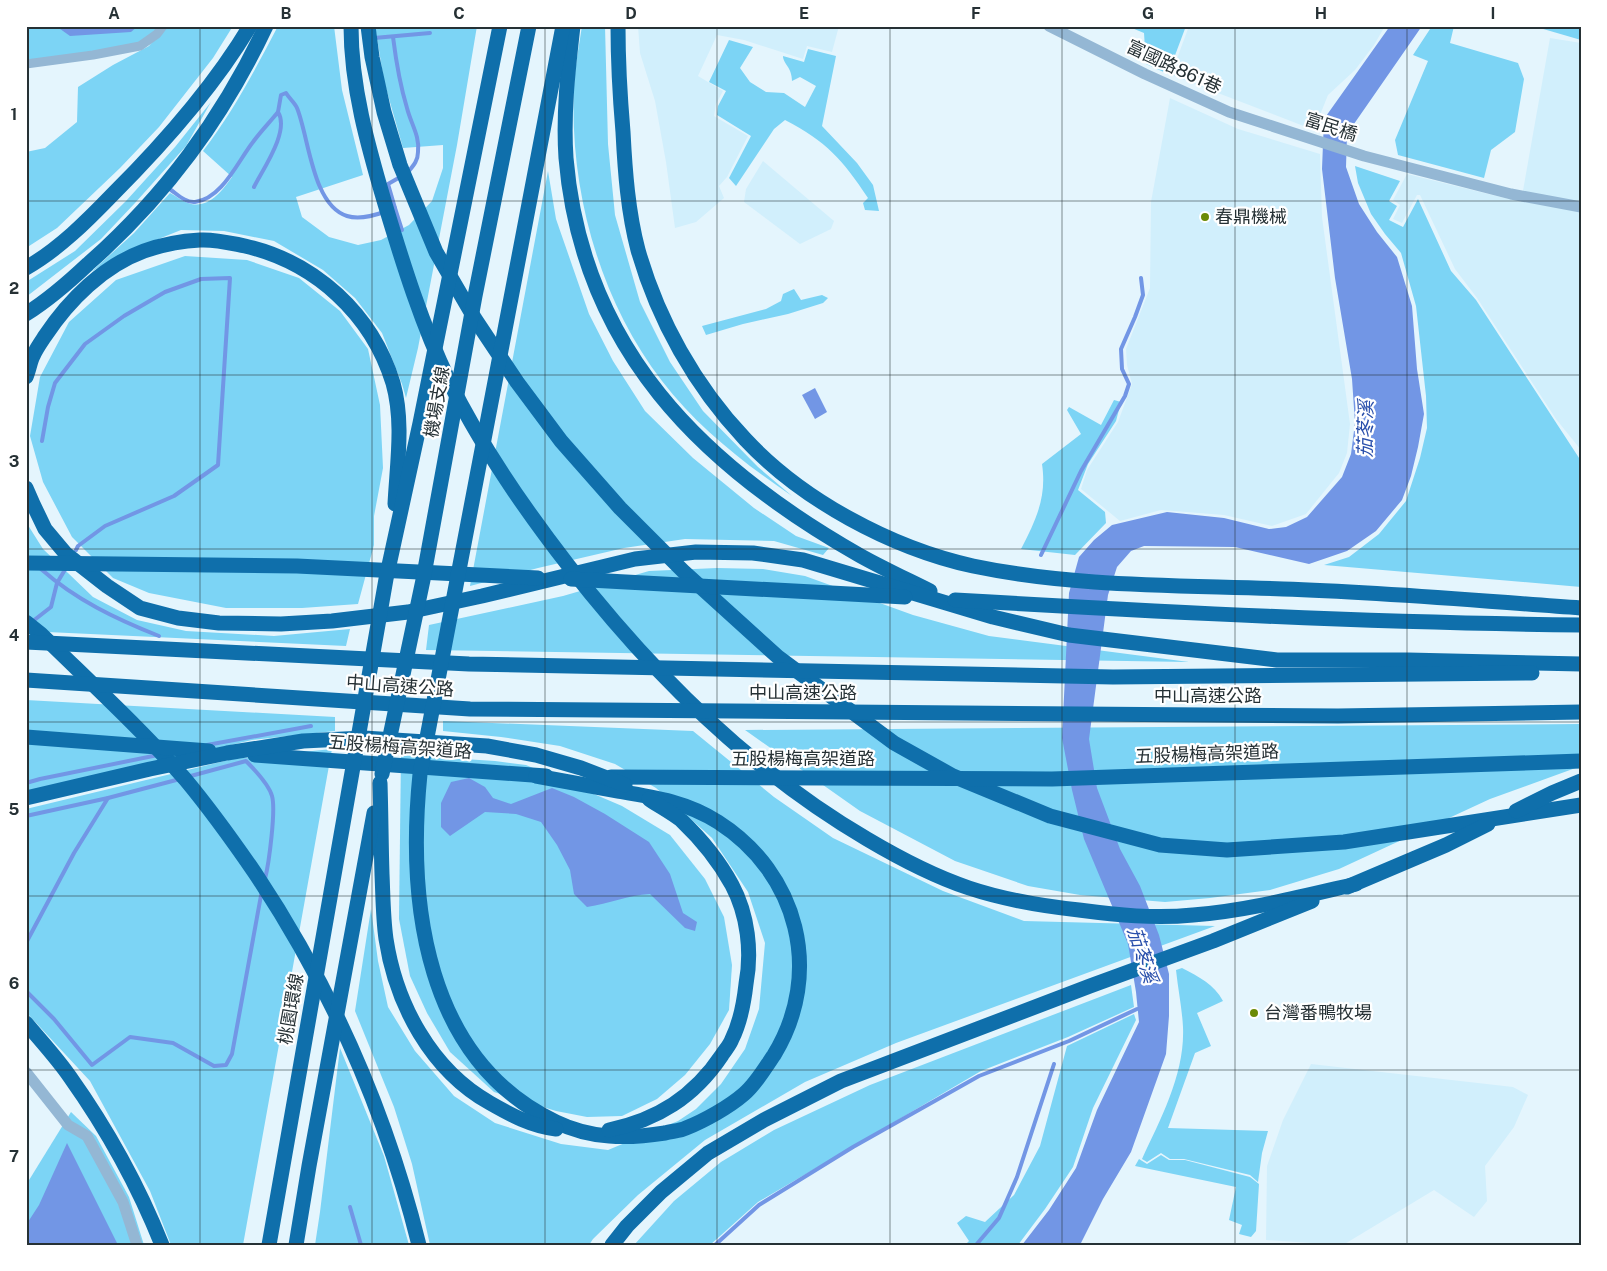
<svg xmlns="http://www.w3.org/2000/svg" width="1607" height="1271" font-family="'Public Sans','Noto Sans TC',sans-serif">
<rect width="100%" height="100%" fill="#e4f5fd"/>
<g fill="#d1effc">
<polygon points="638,26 839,26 832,52 807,46 803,59 744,40 717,35 698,76 723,91 716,104 714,116 748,136 727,177 719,186 724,198 696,222 675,228 666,162 655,101 640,53"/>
<polygon points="1189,26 1385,26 1374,45 1355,70 1328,95 1314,130 1171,75"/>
<polygon points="1550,38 1581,43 1581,450 1556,419 1477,298 1455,269 1420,195 1417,195 1402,223 1393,219 1400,205 1393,200 1407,174 1521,202"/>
<polygon points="1170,98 1238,129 1320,154 1322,217 1350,424 1347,453 1339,473 1306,514 1272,526 1224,515 1161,510 1120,521 1081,489 1087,470 1118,422 1132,384 1127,365 1126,349 1150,288 1151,202"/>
<polygon points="763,161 834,221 831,229 800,244 744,202 746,189"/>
<polygon points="1311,1064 1513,1087 1528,1095 1514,1127 1485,1166 1487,1201 1474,1217 1434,1190 1343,1245 1266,1240 1267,1166 1283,1120"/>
</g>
<g fill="#7cd4f5">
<polygon points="26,26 164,26 141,47 26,68"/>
<polygon points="166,26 233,26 213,58 159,127 120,168 57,228 26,248 26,152 45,148 77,122 78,87 113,65 149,46"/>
<path d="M278,26H334L342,90L363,175L296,197L302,217L329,237L358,245L381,240L409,225L432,201L443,168V145L403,148L384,81L375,26H477L457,145L418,348L406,398L402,384L382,333L355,298L323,270L274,241L224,231L181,230L121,254L91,272L134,233L170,193C176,196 182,201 188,203C208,210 222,191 232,177L203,151C233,112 255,70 278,26Z"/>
<path d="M582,26H605L608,144L615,215L640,302L670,362L703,411L758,467L792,496C745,464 697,427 662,381C599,299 569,189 574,86C575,66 579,46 582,26Z"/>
<polygon points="1127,26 1186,26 1168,74 1146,64 1144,33"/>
<polygon points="1432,26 1454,26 1450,43 1518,63 1524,79 1515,132 1491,150 1484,178 1398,155 1395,140 1428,61 1413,55"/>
<polygon points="1533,26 1581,26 1581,40"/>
<path d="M729,40L753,47L740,68L750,82L766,92L784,93L805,107L816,86L800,77L792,81C792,67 783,64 783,56L804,62L808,49L836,56L822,126L857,163L873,185L879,211L865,210L863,203L868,198C842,159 827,142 785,120L774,129L736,186L729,178L751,136L717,115L718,106L726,91L709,82Z"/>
<polygon points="211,102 186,146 135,203 101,239 26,297 26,282 75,251 126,201 175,147"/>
<polygon points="1355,166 1400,181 1389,201 1397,206 1389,220 1403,227 1418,199 1451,271 1476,300 1581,461 1581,587 1324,565 1349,557 1379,534 1406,501 1420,458 1427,428 1426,396 1416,306 1401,253 1385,234 1371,214 1358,183"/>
<polygon points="548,171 556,219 589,314 613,361 645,411 693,458 754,508 796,536 829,548 823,555 774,541 685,539 624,548 538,568 470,586"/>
<polygon points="185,256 247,260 299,278 340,311 368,349 380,405 383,468 374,516 374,545 358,604 302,608 226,608 149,593 113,578 72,537 43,482 30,436 40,377 69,322 116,280"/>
<polygon points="794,289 801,300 822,295 828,298 823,303 788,314 743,324 706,335 702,326 766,309 781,301 783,294"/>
<path d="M1114,400L1121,402L1116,421L1088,464L1078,490L1105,512L1106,523L1075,555L1021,549C1036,520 1047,497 1042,464L1081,434L1067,410L1069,407L1101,425Z"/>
<polygon points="26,522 43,549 93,597 137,620 186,631 274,636 350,629 346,646 26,631"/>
<polygon points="717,568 763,569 805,576 913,615 989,636 1189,662 426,650 429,625 563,596 649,571"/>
<polygon points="26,700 335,717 335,731 252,740 26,793"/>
<polygon points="443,721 693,731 774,797 833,838 943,891 1024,921 1215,926 896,1043 805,1082 705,1140 638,1195 593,1239 589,1245 430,1245 412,1164 394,1107 355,1011 371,909 378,961 388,1007 415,1051 454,1096 495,1123 561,1144 608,1150 678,1121 696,1109 721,1084 745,1049 759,1009 765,943 748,892 712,838 656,788 615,764 560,746 501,737 443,731"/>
<polygon points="1581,724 1581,766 1490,799 1339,869 1270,890 1210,898 1165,902 1080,895 1028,886 955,861 860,811 745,730"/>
<polygon points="332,749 243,1245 171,1245 150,1191 90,1081 26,1012 26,809 233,759"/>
<polygon points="401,755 495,761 526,765 622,806 670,835 705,879 724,917 732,965 729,1010 710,1044 685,1075 657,1099 622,1116 587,1117 556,1111 494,1092 450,1052 427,1013 410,976 399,919"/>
<path d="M1182,968C1199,977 1214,984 1223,1001L1197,1013L1211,1046L1195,1053L1168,1128L1268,1131L1262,1153L1258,1182L1250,1175L1184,1159H1170L1161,1153L1147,1162L1142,1159C1161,1118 1185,1074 1183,1027C1182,1008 1178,989 1176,970Z"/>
<polygon points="1131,985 1134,1007 1068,1037 981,1071 758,1202 710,1245 634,1245 674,1201 721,1162 774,1130 870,1085"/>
<polygon points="1134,1014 1136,1020 1093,1108 1073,1167 1045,1209 1018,1245 965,1245 969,1241 957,1223 966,1216 985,1222 1014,1195 1040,1146 1067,1046"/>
<polygon points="340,1048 384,1156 409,1245 315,1245 320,1212"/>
<polygon points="71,1112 96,1136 129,1197 144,1245 26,1245 26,1185"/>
<polygon points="1161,1155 1169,1160 1185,1160 1250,1177 1259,1184 1256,1231 1251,1237 1239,1234 1242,1225 1229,1220 1236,1187 1135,1166 1139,1159 1147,1164"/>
</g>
<g fill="#7296e5">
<polygon points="56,26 138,26 131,32 70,36"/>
<polygon points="1390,26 1422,26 1347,134 1346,167 1359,204 1377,232 1397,257 1412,306 1417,369 1424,414 1418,447 1411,476 1402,500 1376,531 1347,551 1309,564 1235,547 1144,546 1131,551 1117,567 1108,595 1089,739 1097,788 1120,849 1140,886 1159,935 1169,974 1169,1016 1166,1054 1131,1152 1103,1199 1080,1245 1022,1245 1049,1210 1076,1168 1097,1110 1139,1022 1136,992 1128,944 1084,839 1072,790 1062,738 1069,593 1079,557 1094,540 1112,525 1167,512 1224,518 1269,529 1286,527 1307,517 1342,477 1351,454 1355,423 1352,379 1335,278 1322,169 1324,119"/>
<polygon points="815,388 827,412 815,419 802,395"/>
<path d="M469,778L485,787L493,798L511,804L552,788L574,797L605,814L649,842L670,874L683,913L697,922L695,931L685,928L650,894C628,895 609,904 587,907L574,894L570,870L557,845L541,822L516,814L485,812L450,836L441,827V803L451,782Z"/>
<polygon points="67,1143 118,1245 26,1245 26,1225 39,1205"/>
</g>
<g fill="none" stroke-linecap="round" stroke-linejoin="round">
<g stroke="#7296e5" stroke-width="4">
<path d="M393,37C396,61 400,85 407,108C411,124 420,136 418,152C418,161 413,166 408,172"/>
<polyline points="374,38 430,33"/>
<path d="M278,112L281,95L286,93C289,98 295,103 297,108C309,137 312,205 347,216C359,220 373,216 384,212"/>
<path d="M171,190C178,195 186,203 195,202C222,199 238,161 253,142C261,131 270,122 278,112C290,131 263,169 254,187"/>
<polyline points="395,208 388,184 402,176"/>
<polyline points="391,209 395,208 402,230"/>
<polyline points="42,441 48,407 55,383 85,344 124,316 165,292 201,279 230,278 218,465 174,496 105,526 78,546 76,550"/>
<polyline points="1041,555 1081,471 1125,396 1129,384 1122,369 1121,349 1135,317 1143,295 1141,278"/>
<path d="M41,569C76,600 116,619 159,636"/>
<polyline points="33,621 51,607 57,583 66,568"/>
<polyline points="207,745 311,726"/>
<path d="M187,777L246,761C254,769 269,785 272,796C276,810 269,863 265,879"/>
<polyline points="26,783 40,779 158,755"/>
<polyline points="108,798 180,779"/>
<polyline points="26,816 108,798 74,853 26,943"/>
<polyline points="26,991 54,1019 92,1065 130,1037 173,1043 214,1066 226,1065 232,1054 262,890"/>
<polyline points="350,1207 361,1245"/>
<polyline points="715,1245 759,1205 853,1147 979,1076 1069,1041 1137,1009"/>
<polyline points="976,1245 999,1218 1017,1177 1054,1064"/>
</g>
<polyline stroke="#94b7d4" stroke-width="9" points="26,64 93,55 140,46 157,34 163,26"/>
<g stroke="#94b7d4" stroke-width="11">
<polyline points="1049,26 1145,74 1229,112 1364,156 1511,194 1581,207"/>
<polyline points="26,1072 68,1125 87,1136 123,1202 137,1245"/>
</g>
<g stroke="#0f6fab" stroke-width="15">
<path d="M351,26C351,87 368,146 385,204C403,264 422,325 449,381C482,448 523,507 568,565C651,672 749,770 867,839C899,858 933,876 969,888C1005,900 1042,906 1079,910C1117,915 1155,919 1193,915C1246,911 1304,896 1356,884"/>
<polyline points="368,26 372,57 384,112 400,165 436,252 475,319 517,382 561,441 620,508 683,571 778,657 894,743 953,776 1050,816 1160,845 1227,850 1344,842 1581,805"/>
<path d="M573,26C568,70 563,114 566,158C582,348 701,465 859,555C882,568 906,579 930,591"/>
<path d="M618,26C618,62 620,97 623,132C625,171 628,212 638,250C658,320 695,386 745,439C802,500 891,548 973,566C1073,587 1181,585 1283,589C1383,592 1482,601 1581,608"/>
<path d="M26,268C59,249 87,221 113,194C164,143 213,88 250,26"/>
<path d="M26,314C48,300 69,282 88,264C165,196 222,119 266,26"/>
<path d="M26,377C29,370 30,362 33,356C36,349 41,342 45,336C69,300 103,266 144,251C161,245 182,241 200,240C215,239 230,243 245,246C315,262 372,314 393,383C404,422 397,464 395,504"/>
<polyline points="26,488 33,504 45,529 66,554 107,586 140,608 178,618 219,623 281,624 332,621 408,612 482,596 635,559 696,552 753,553 803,560 993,617 1069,635 1277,660 1408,660 1581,664"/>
<polyline points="26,563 297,566 538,578"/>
<polyline points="571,579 905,597"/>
<path d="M955,600C1164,612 1372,623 1581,625"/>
<path d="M26,622L41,634C90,682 140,728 185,779C210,809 233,841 255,873C331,987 386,1112 419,1245"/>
<polyline points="26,642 469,664 1113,677 1532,673"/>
<polyline points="26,680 470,709 1338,716 1581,712"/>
<polyline points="26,737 209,751"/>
<polyline points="255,755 546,776"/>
<polyline points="382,774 423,580 475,296 529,26"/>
<path d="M536,776C563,781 591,786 618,791C654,797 687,802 718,822C798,873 824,973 774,1055C765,1068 756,1084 744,1094C729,1107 704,1121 686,1128C680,1131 672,1131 665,1133C627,1139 591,1139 556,1122C425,1060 407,903 420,774L563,26"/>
<polyline points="611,777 1052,779 1581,761"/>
<path d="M380,783C381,814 381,844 382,874C383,896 383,918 386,939C396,1004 431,1070 490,1103C511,1115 531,1126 556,1129"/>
<polyline points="26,798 150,769 227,753 303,741 364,738 487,746 536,755 581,768 625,785"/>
<polyline points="1516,811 1552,793 1581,781"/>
<polyline points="1347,887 1446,845 1488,824"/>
<path d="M26,1023C41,1041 57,1058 70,1077C107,1129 138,1185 162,1245"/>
<path d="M609,1130C657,1120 694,1097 722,1055C725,1050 730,1045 732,1039C740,1023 744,1002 746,984C752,952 748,915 732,885C719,861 701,839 681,820C671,812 659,806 649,799"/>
<polyline points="269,1245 386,579 420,423 500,26"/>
<polyline points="296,1245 309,1166 374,813"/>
<polyline points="612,1245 627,1226 661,1192 708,1153 764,1120 841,1081 1090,986 1213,941 1312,901"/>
</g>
</g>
<path fill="none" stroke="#263135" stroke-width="1" stroke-opacity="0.55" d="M200,26V1245M372,26V1245M545,26V1245M717,26V1245M890,26V1245M1062,26V1245M1235,26V1245M1407,26V1245M26,201H1581M26,375H1581M26,549H1581M26,722H1581M26,896H1581M26,1070H1581"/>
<g fill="#6b8a05" stroke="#fff" stroke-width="2">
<circle cx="1205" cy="217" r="5"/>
<circle cx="1254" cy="1013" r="5"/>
</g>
<g text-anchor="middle" stroke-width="4.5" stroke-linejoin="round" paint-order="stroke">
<g font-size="18" fill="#263135" stroke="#fff">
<text transform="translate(1174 67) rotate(25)" y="6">富國路861巷</text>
<text transform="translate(1331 127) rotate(18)" y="6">富民橋</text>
<text transform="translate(437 402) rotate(-80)" y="6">機場支線</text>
<text transform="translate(400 686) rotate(4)" y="6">中山高速公路</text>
<text x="803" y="699">中山高速公路</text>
<text x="1208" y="702">中山高速公路</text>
<text transform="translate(400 747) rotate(4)" y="6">五股楊梅高架道路</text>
<text transform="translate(1207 754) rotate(-2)" y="6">五股楊梅高架道路</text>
<text x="803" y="765">五股楊梅高架道路</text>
<text transform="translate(291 1009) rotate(-80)" y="6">桃園環線</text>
</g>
<g font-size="18" fill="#263135" stroke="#fff" text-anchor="start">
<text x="1215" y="223">春鼎機械</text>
<text x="1264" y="1019">台灣番鴨牧場</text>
</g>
<g font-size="19" font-style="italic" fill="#294fab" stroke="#fff">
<text transform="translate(1365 429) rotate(-89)" y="7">茄苳溪</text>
<text transform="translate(1143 955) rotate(72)" y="7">茄苳溪</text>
</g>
</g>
<rect width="1607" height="1271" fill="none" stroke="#ffffff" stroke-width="55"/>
<rect x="28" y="28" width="1552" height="1216" fill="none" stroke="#263135" stroke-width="2"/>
<g font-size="16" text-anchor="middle" font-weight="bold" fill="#263135">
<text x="114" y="19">A</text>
<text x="286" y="19">B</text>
<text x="459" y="19">C</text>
<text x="631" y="19">D</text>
<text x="804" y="19">E</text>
<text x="976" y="19">F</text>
<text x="1148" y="19">G</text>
<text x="1321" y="19">H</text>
<text x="1493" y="19">I</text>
<text x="14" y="120">1</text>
<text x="14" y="294">2</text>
<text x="14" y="467">3</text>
<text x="14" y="641">4</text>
<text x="14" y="815">5</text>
<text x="14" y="989">6</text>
<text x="14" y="1162">7</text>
</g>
</svg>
